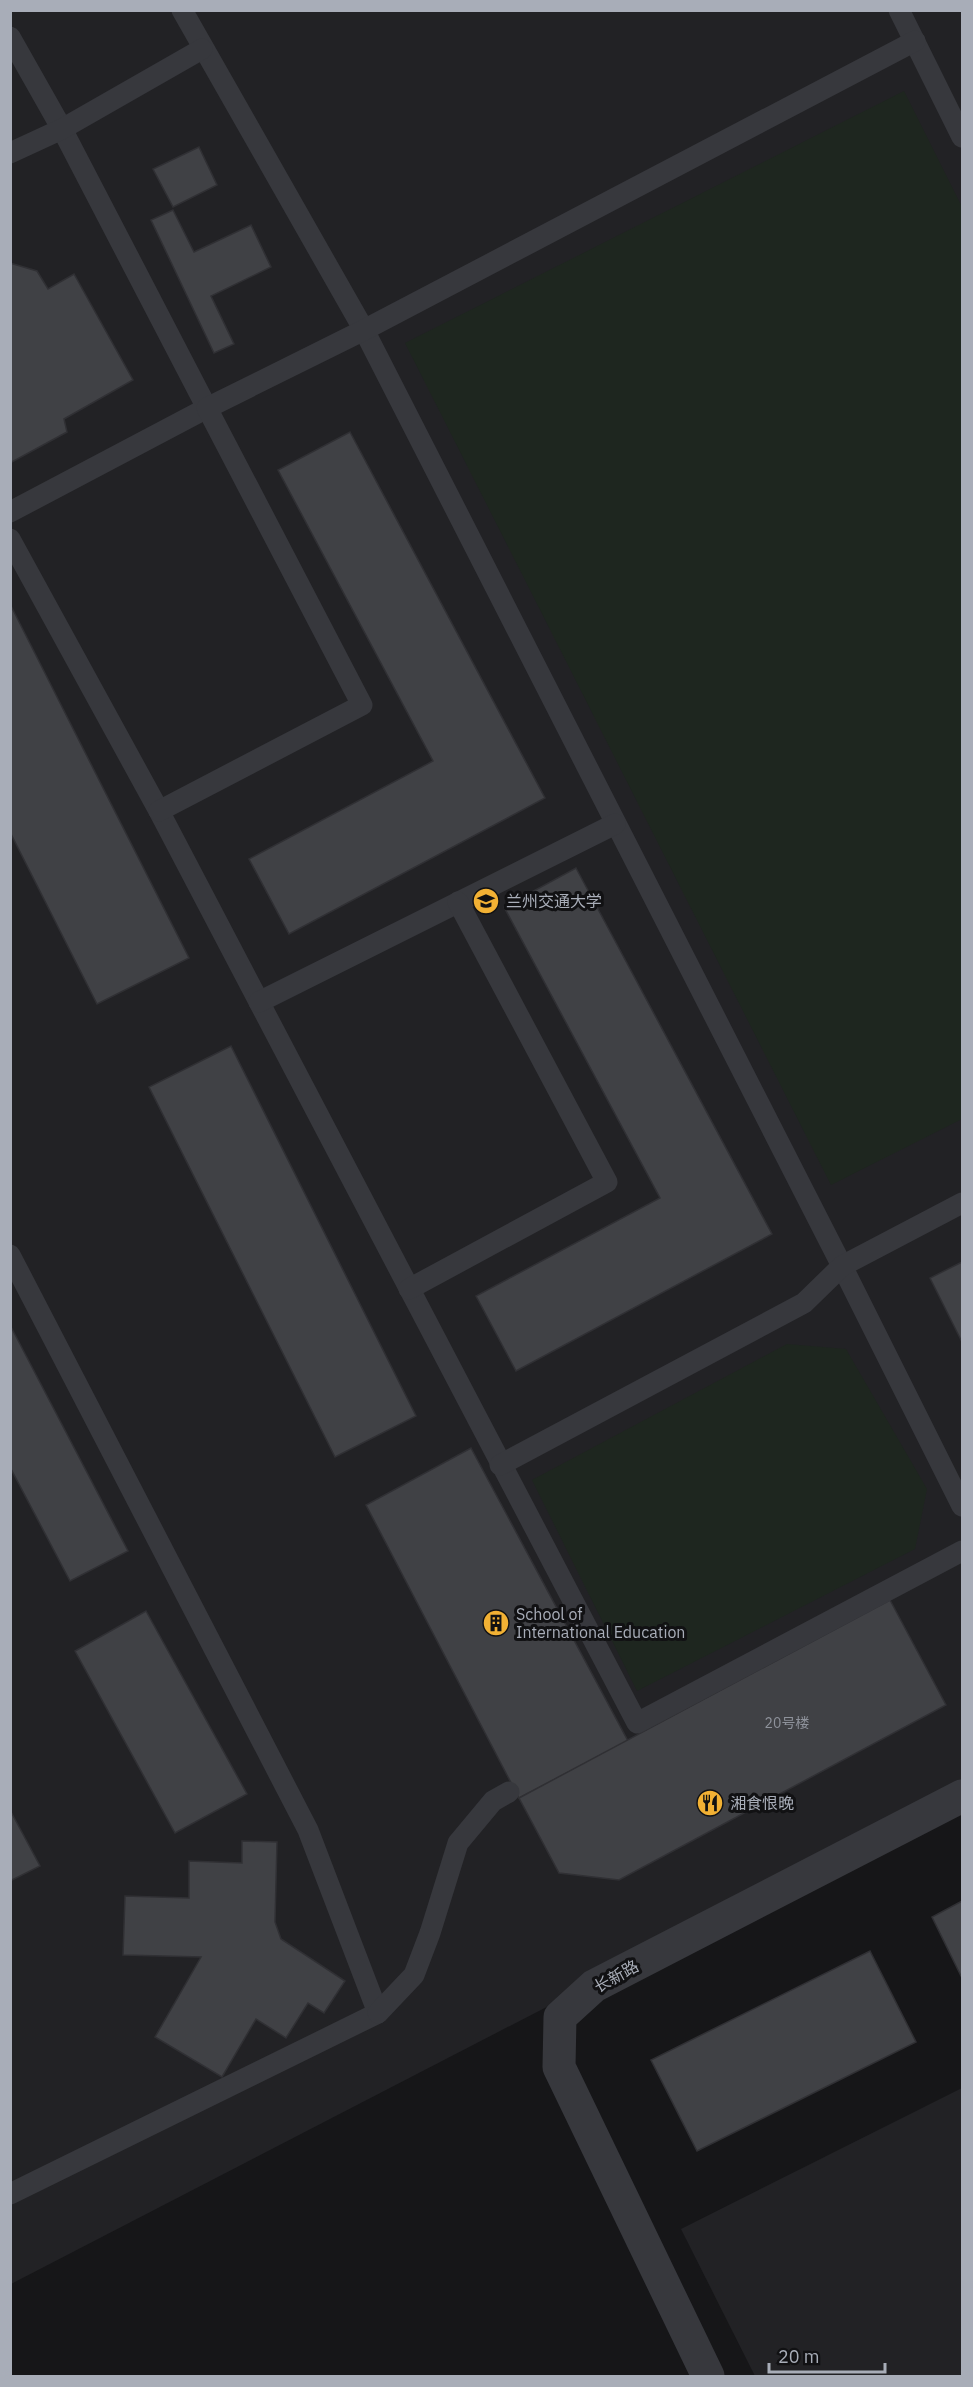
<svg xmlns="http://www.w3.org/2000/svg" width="973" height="2387" font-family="'IBM Plex Sans','Noto Sans SC',sans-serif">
<rect width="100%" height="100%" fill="#161618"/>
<g fill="#222225">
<polygon points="11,11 962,11 962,1792 11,2284"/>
<polygon points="962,2088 962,2376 755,2376 681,2229"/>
</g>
<g fill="#1e261f">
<polygon points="904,91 962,207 962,1119 831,1185 405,343"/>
<polygon points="787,1344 846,1349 927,1489 915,1549 637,1691 532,1480"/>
</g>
<g fill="#404145" stroke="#303034" stroke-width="1.5">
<polygon points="199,147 217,185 173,207 153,169"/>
<polygon points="173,210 194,252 251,225 271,267 211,296 234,344 214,353 151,220"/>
<polygon points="10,263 37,271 48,289 74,274 133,380 64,419 67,432 10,463"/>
<polygon points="350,432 545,798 289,934 249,859 433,761 278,470"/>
<polygon points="10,604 189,958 97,1004 10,832"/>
<polygon points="576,868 772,1234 516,1371 476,1296 660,1198 504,907"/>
<polygon points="231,1046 416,1416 335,1457 149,1087"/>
<polygon points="962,1262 962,1342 930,1278"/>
<polygon points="10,1325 128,1551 70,1581 10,1467"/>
<polygon points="471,1448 628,1741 519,1798 366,1505"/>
<polygon points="890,1600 946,1705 619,1880 559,1873 519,1798"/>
<polygon points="146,1611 247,1794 175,1833 75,1651"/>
<polygon points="10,1810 40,1866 10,1881"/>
<polygon points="242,1841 277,1842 275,1922 281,1939 345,1981 324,2013 308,2003 286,2038 256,2019 222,2077 155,2037 201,1957 123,1955 125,1896 189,1898 189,1861 242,1863"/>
<polygon points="962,1901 962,1978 932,1917"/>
<polygon points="870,1951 916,2042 697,2151 651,2060"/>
</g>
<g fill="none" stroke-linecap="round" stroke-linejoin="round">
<g stroke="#37383d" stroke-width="21">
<polyline points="182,10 364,330 842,1266 962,1506"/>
<polyline points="899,10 962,137"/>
<polyline points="10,37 62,129 207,408 10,512"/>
<polyline points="10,153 62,129 202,49"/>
<polyline points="10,539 159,811 637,1723 962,1551"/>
<polyline points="159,811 362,705 207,408 364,330 915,41"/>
<polyline points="259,1002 615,824"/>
<polyline points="10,1255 308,1830 378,2013 10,2194"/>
<polyline points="409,1289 607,1182 458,902"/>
<polyline points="500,1465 804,1303 842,1266 962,1203"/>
<polyline points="378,2013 414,1975 430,1933 458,1843 493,1801 509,1792"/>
</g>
<polyline stroke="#37383d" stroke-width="33" points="708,2376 559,2067 560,2017 594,1986 962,1796"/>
</g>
<defs>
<symbol id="university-disc" viewBox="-11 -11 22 22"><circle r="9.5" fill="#f2b134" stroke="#111113"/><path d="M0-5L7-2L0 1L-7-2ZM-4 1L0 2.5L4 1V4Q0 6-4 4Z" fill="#111"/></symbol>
<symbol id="building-disc" viewBox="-11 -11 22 22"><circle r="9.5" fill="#f2b134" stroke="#111113"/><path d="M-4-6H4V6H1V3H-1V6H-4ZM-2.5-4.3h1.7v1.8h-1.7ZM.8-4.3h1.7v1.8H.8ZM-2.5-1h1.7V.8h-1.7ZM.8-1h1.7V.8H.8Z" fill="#111"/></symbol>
<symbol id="restaurant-disc" viewBox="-11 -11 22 22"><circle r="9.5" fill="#f2b134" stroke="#111113"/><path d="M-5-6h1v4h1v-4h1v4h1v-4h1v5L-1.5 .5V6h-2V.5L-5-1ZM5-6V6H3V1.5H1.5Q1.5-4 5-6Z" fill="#111"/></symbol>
</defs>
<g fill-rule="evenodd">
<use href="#university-disc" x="471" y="886" width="30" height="30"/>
<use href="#building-disc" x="481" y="1608" width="30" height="30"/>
<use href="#restaurant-disc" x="695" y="1788" width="30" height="30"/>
</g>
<g text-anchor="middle" stroke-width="6" stroke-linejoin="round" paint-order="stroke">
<g font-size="14" fill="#8e929b">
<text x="787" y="1728">20号楼</text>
</g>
<g font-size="16" fill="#a8adb8" stroke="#111113" text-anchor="start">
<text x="506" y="907">兰州交通大学</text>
<text x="516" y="1620">School of<tspan x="516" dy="18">International Education</tspan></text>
<text x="730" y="1809">湘食恨晚</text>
</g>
<g font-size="16" fill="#a8adb8" stroke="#111113">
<text transform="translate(616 1976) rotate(-29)" y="6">长新路</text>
</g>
</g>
<rect width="973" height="2387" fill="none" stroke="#a8adb8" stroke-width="24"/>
<path d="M769 2363v9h116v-9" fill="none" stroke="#a8adb8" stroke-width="3"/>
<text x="778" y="2363" font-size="18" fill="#a8adb8" stroke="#111113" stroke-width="4.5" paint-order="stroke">20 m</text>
</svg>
